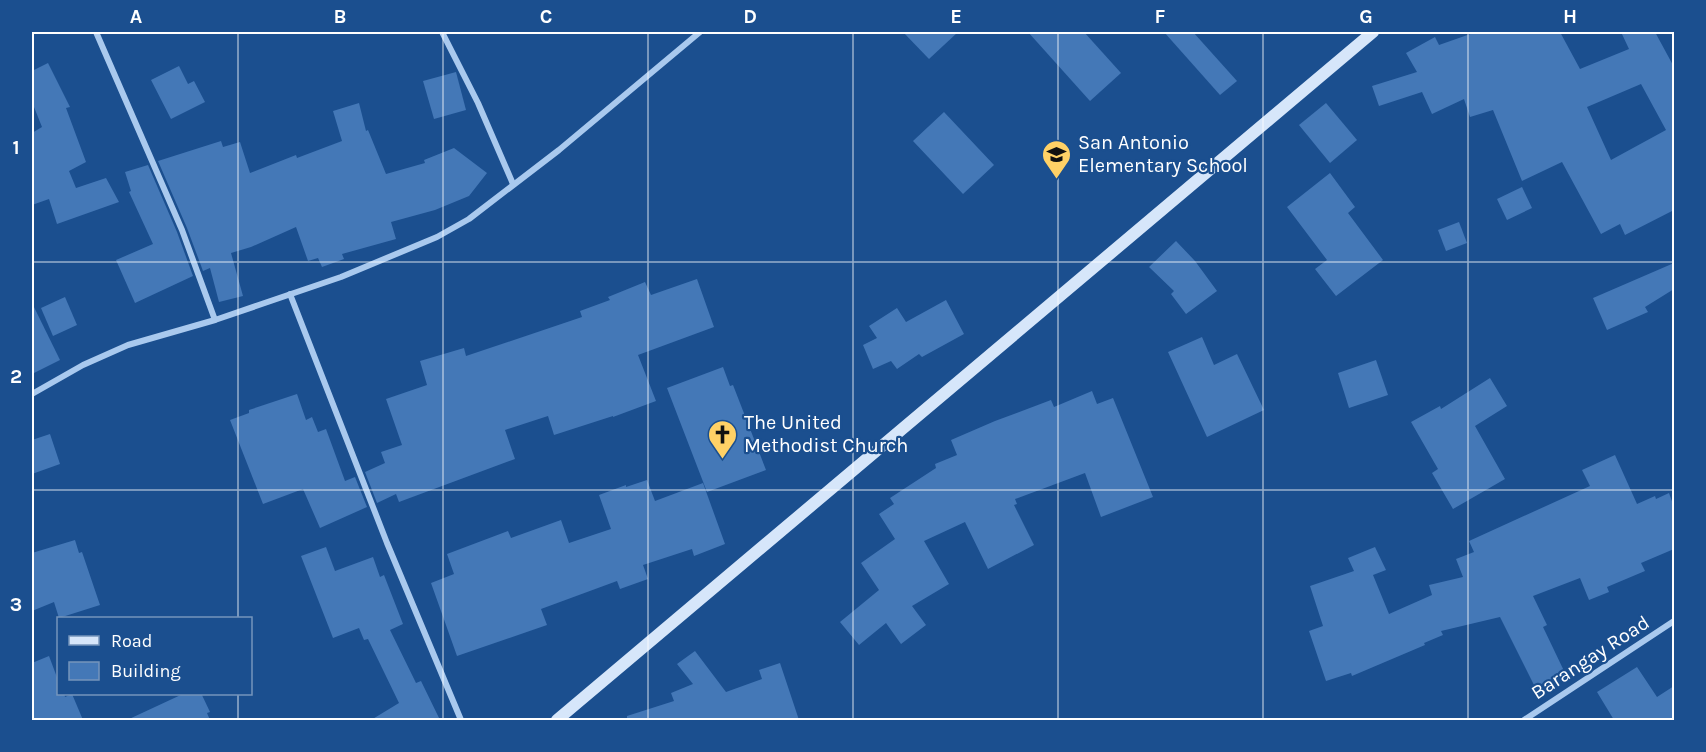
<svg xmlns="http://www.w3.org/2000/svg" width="1706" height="752" font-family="Karla,sans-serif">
<rect width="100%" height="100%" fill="#1b4f8f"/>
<g fill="#4478b7" fill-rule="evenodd">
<polygon points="903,32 958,32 929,59"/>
<polygon points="1028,32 1084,32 1121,73 1090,101"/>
<polygon points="1164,32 1193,32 1237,81 1220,95"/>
<path d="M1476,32H1560L1580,69L1629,49L1621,32H1655L1674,67V210L1625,235L1620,224L1601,234L1562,162L1522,181L1493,110L1470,117L1464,99L1432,114L1422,92L1379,106L1372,86L1417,72L1406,53L1435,37L1439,45ZM1641,84L1666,130L1611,160L1587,107Z"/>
<polygon points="48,63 70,107 66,108 86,162 69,171 76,188 106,178 119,202 57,224 49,199 32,205 32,133 42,127 32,102 32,71"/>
<polygon points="179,66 188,84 194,81 205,102 171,119 151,80"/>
<polygon points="456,72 466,110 434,119 423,81"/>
<polygon points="359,103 366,131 368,130 386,174 425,163 424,160 454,148 487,173 469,196 435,210 391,222 396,239 342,254 344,259 322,267 318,258 308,261 296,227 251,247 231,253 243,296 219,302 210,268 203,271 187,228 158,161 221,141 223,147 240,142 250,173 296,155 297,158 342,141 333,111"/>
<polygon points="1326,103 1357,140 1330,163 1299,125"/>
<polygon points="944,112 994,165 963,194 913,141"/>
<polygon points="148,165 177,232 193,276 135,303 116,260 153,244 129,192 131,191 125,172"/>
<polygon points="1330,173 1355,207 1348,213 1383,260 1336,296 1315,269 1327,260 1287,207"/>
<polygon points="1522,187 1532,208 1507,220 1497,199"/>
<polygon points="1459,222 1467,243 1446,251 1438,230"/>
<polygon points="1176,241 1195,261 1217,291 1186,314 1171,294 1174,291 1149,267"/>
<polygon points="1674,263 1674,289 1645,307 1648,312 1607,330 1593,298"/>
<polygon points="697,279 714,327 638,355 656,401 613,417 613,416 554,435 548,416 505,430 515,459 399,502 396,494 377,503 365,472 385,463 381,452 402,445 386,399 427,385 420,361 464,348 466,356 582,317 580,311 610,300 608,297 645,282 651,295"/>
<polygon points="65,297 77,325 53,336 41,308"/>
<polygon points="946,300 964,334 922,357 919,354 897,369 891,361 873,369 863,345 877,338 869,326 897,308 906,322"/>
<polygon points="32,303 60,360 32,374"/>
<polygon points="1202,337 1214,365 1237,354 1264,410 1207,437 1168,352"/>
<polygon points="1376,360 1388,395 1349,408 1338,373"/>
<polygon points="723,367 730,386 733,385 766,470 707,492 667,388"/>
<polygon points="1490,378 1507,406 1475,426 1505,479 1453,509 1432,473 1438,469 1411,422 1440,406 1441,409"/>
<polygon points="1092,391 1097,404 1113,398 1153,497 1101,517 1085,473 1015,499 1017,504 1014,505 1034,545 988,569 965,522 924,541 949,584 912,606 926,625 901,644 886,623 859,645 840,622 879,590 861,563 895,539 879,514 894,504 890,498 936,468 935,464 957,455 951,440 995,421 1051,400 1054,407"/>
<polygon points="297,394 306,420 312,417 318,432 326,429 345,481 355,477 367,507 320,528 303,489 263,504 230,420 249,413 249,410"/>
<polygon points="50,434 60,464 32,474 32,440"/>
<polygon points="1615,455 1637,504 1655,496 1656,499 1669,493 1674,507 1674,549 1641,563 1645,571 1607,587 1609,592 1589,600 1580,578 1533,596 1547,625 1543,627 1565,673 1535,687 1500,617 1441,631 1443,635 1424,643 1425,645 1352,676 1351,673 1326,681 1309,631 1323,626 1310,586 1354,571 1348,558 1375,547 1386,570 1373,575 1389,614 1432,595 1429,585 1463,577 1456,559 1474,552 1469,541 1590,486 1582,470"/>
<polygon points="647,480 655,501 703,483 725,544 694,556 692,549 643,565 648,579 620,589 617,581 541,609 547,625 457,656 431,583 454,574 447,554 508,531 511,538 561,520 569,543 611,529 599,495 626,485 626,487"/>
<polygon points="75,540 79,553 82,552 100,605 59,618 54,602 32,611 32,553"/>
<polygon points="326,547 335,571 373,557 380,577 384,575 403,624 390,630 416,683 421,681 440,720 371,720 399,703 368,639 364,640 359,628 333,638 301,556"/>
<polygon points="695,651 726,692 762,679 759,670 780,663 799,720 627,720 627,716 674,701 671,693 693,684 677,664"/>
<polygon points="49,656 58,680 58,693 64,693 65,697 72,694 83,720 32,720 32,663"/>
<polygon points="1637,667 1657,697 1674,686 1674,720 1614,720 1597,692"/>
<polygon points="185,693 201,693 210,712 207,713 210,720 127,720"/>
</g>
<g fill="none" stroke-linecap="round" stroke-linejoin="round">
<g stroke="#a9c9ee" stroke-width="6">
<polyline points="96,32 182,230 215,320"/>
<polyline points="442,32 478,103 513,184"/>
<polyline points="290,294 387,543 461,720"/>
<polyline points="32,394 83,365 128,345 215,320 341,277 437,237 469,219 559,150 700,32"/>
<polyline points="1524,720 1674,621"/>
</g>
<polyline stroke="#d6e6fa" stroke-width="12" points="557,720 1373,32"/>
</g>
<path fill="none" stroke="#fff" stroke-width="1.5" stroke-opacity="0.55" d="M238,32V618M443,32V720M648,32V720M853,32V720M1058,32V720M1263,32V720M1468,32V720M32,262H1674M32,490H1674M238,694V720"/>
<defs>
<symbol id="school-pin" viewBox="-11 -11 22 30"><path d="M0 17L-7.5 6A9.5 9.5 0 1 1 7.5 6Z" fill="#ffd166" stroke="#1b4f8f"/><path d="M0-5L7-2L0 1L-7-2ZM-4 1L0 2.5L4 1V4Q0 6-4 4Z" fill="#111"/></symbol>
<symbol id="church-pin" viewBox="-11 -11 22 30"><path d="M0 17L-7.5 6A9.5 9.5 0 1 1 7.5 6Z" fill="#ffd166" stroke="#1b4f8f"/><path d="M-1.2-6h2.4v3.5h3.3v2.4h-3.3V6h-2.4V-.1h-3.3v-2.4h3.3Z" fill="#111"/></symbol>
</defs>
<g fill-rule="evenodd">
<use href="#school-pin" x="1040" y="138" width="33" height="45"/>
<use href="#church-pin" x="706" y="418" width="33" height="45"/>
</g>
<g text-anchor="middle" stroke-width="4.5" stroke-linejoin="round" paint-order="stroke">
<g font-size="20" fill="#fff" stroke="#1b4f8f" text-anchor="start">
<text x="1078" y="149">San Antonio<tspan x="1078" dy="23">Elementary School</tspan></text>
<text x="744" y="429">The United<tspan x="744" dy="23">Methodist Church</tspan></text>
</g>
<g font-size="20" fill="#fff" stroke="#1b4f8f">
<text transform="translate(1590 657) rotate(-33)" y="7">Barangay Road</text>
</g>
</g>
<rect width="1706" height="752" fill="none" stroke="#1b4f8f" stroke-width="66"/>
<rect x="57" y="617" width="195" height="78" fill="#1b4f8f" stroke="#7695bc" stroke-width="1.5"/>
<rect x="69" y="636" width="30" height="9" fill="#d6e6fa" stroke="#7695bc" stroke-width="1.5"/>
<text x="111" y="647" font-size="18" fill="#ffffff">Road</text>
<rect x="69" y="662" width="30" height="18" fill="#4478b7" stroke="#7695bc" stroke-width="1.5"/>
<text x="111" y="677" font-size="18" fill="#ffffff">Building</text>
<rect x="33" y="33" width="1640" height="686" fill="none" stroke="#fff" stroke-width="2"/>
<g font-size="20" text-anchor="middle" font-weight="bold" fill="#fff">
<text x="136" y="23">A</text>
<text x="340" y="23">B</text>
<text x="546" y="23">C</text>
<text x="750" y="23">D</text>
<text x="956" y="23">E</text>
<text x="1160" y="23">F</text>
<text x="1366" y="23">G</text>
<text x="1570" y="23">H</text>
<text x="16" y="154">1</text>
<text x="16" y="383">2</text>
<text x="16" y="611">3</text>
</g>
</svg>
